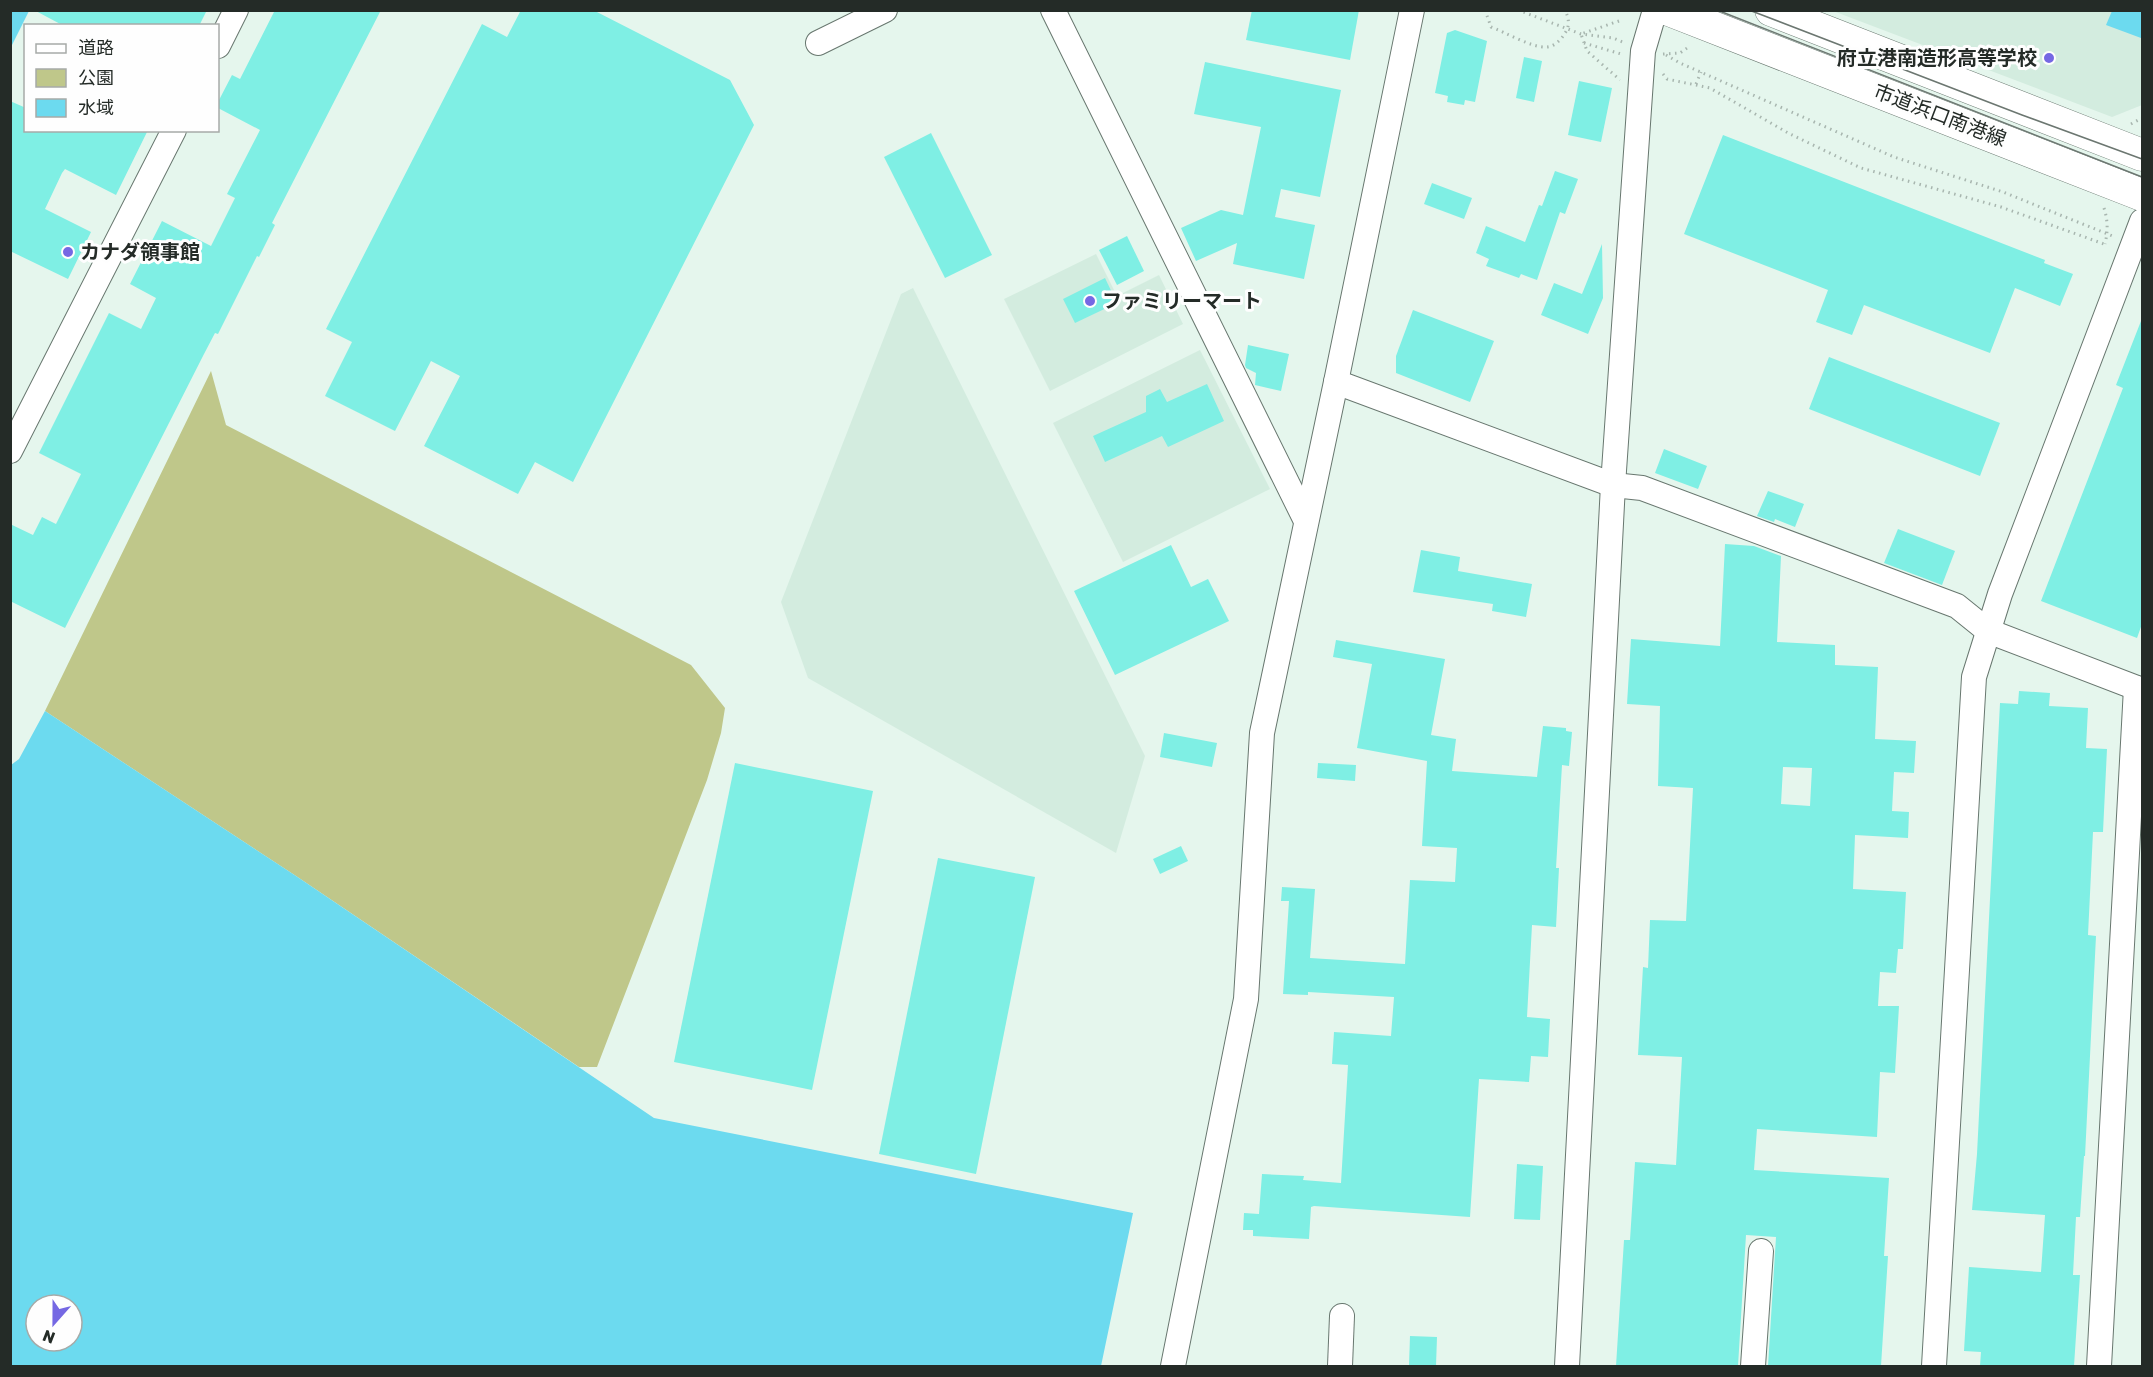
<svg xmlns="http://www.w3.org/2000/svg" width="2153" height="1377" font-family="Rubik,'Noto Sans JP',sans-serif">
<rect width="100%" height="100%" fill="#e5f6ed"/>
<g fill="#d3ecdf">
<polygon points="1833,11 2142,11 2142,105 2112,117"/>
<polygon points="1096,254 1117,296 1159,275 1183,324 1050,391 1004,299"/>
<polygon points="913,288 1145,756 1116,853 808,678 781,602 901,294"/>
<polygon points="1200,350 1270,489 1123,562 1053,423"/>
</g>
<polygon fill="#bfc78a" points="211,371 226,425 691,665 725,708 721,733 707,780 597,1067 579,1067 296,876 45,711"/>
<g fill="#6cdaef" fill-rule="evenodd">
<polygon points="11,10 29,11 11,47 10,11"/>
<polygon points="2112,11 2142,11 2141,38 2106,25"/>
<path d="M45,711L296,876L654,1118L1133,1213L1101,1366H11V765L19,759ZM36,1305H72V1341H36Z"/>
</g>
<g fill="#7fefe4" fill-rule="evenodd">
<polygon points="34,10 207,10 199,26 64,26"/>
<polygon points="275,10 381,10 272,223 275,225 259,257 257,256 218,334 215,333 204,354 65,628 10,601 10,524 33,535 42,517 56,524 81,474 39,453 109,313 141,329 156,298 130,284 162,221 211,246 235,198 227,194 260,130 218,108 218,102 232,75 240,79"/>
<polygon points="521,10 593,10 730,80 754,125 573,482 535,462 518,494 424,446 460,376 431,361 395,431 325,396 352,342 326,329 482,24 507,37"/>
<polygon points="1252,10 1359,10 1350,60 1246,40"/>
<polygon points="1455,30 1487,41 1475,102 1465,100 1464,105 1447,102 1448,96 1435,93 1447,33"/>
<polygon points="1524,57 1542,61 1534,102 1516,98"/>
<polygon points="1205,62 1341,90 1320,197 1281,189 1275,217 1315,225 1304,279 1233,264 1237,243 1196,261 1181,228 1221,210 1243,215 1261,127 1194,114"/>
<polygon points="1579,81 1612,88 1601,142 1568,135"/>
<polygon points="10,101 26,108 26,130 148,130 116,195 65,169 62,173 45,209 91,232 68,279 10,251"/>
<polygon points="931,133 992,255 945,278 884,157"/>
<polygon points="1723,135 2045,260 2044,263 2073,274 2060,306 2015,288 1990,353 1864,305 1852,335 1816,322 1828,290 1684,234"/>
<polygon points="1555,171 1578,179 1565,214 1560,212 1537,280 1521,274 1519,278 1486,266 1489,259 1476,253 1486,226 1525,242 1539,205 1542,206"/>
<polygon points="1432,183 1472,198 1464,219 1424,204"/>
<polygon points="1127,236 1144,271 1117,285 1099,250"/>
<polygon points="1602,244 1603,298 1588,334 1541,315 1554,283 1582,294"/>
<polygon points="1105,278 1117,303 1075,323 1063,299"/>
<polygon points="1413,310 1494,341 1470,402 1396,373 1396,356"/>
<polygon points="2141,321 2142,624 2137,638 2041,601 2123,388 2116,385"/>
<polygon points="1248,345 1289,354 1281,391 1255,385 1256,373 1246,368 1245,365"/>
<polygon points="1829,357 2000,423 1980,476 1809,409"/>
<polygon points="1207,384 1224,421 1168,447 1162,436 1105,462 1093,436 1146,412 1146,396 1160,389 1167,402"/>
<polygon points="1664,449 1707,466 1698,489 1655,473"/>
<polygon points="1768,491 1804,504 1795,527 1775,519 1774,522 1757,516"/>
<polygon points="1898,529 1955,551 1942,585 1884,563"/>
<path d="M1725,544L1754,546L1781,556L1777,642L1835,645V665L1878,667L1875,739L1916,741L1914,773L1894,772L1892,811L1909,812L1908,838L1855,835L1853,889L1906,892L1903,949H1898L1896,973L1880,972L1878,1006H1899L1895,1073L1880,1072L1877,1137L1757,1129L1754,1170L1889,1178L1884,1256H1888L1881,1366H1768L1776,1237L1746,1235L1738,1366H1616L1624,1240H1630L1635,1162L1676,1165L1682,1057L1638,1055L1643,967L1648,968L1650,920L1686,921L1693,788L1658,786L1660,706L1627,704L1631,639L1720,646ZM1783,767L1812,768L1810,806L1781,804Z"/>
<polygon points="1171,545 1191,587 1208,579 1229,621 1115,675 1074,591"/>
<polygon points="1421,550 1460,557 1458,571 1532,584 1526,617 1492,611 1493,604 1413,592"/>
<polygon points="1336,640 1445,659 1431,735 1456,739 1452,771 1537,777 1543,726 1566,728 1566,731 1572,732 1569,766 1562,765 1556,868 1559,868 1556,927 1532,925 1527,1017 1550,1019 1548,1057 1531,1056 1529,1082 1479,1079 1470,1217 1314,1206 1311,1207 1309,1239 1253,1236 1253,1230 1243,1230 1244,1213 1259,1214 1262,1174 1304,1176 1303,1180 1341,1183 1348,1065 1332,1064 1334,1032 1391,1036 1394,997 1308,992 1308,995 1283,994 1289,901 1281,901 1282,887 1315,889 1310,958 1405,964 1410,880 1455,882 1457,848 1422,846 1427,761 1357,748 1372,664 1333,657"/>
<polygon points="2019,691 2050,693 2049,706 2088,708 2086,748 2107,749 2103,832 2093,832 2088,935 2096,936 2085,1156 2084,1156 2080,1217 2076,1217 2073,1275 2080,1275 2074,1366 1980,1366 1981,1352 1964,1351 1969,1267 2041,1272 2045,1215 1972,1210 1977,1154 2000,703 2018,704"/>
<polygon points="1164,733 1217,743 1212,767 1160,757"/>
<polygon points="735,763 873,791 812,1090 674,1062"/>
<polygon points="1318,763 1356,765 1355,781 1317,778"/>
<polygon points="1181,846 1188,861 1160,874 1153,859"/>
<polygon points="938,858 1035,877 976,1174 879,1154"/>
<polygon points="1517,1164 1543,1166 1540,1220 1514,1219"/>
<polygon points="1410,1336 1437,1337 1436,1366 1409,1366"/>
</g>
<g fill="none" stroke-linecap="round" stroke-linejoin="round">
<defs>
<g id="minor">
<polyline points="1053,10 1306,521"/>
<polyline points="818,43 885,10"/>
<polyline points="218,46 236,10"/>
<polyline points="1336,382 1613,485 1642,488 1957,606 1988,631 2142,690"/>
<polyline points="10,451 174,130"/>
<polyline points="1173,1366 1246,999 1262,733 1336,382 1412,10"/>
<polyline points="1340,1366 1342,1316"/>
<polyline points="1567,1366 1613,485 1643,51 1655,10"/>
<polyline points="1753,1366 1761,1251"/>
<polyline points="1934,1366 1974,677 2000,594 2142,221"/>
<polyline points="2099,1366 2136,688"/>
</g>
<g id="major">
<polyline points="1669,10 2142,195"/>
<polyline points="1771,10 2142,155"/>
</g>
</defs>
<use href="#minor" stroke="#68776f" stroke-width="26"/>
<use href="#major" stroke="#68776f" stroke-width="33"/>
<g stroke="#a8b6af" stroke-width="3" stroke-dasharray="1.5 4.5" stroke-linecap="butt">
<polyline points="1518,10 1581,34 1613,38 1625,43"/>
<polyline points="1619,21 1581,34 1587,51 1620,80"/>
<polyline points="1584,43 1621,54"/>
<polyline points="1663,54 1680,53 1690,46"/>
<polyline points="1666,55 1680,63 1894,157 2003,192 2115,237"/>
<polyline points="1663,74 1667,79 1710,88 1788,133 1861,168 2001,207 2104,244"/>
<polyline points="1696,84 1701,72"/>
<polyline points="2131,124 2142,118"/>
<path d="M2104,208C2108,221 2108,231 2105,244"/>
</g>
<use href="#minor" stroke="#fff" stroke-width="24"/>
<use href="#major" stroke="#fff" stroke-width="32"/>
<g stroke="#6c7771" stroke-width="1.5">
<polyline points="1717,10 2142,177"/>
<polyline points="1749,10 2022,115 2142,159"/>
</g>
<path stroke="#a8b6af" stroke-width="3" stroke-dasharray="1.5 4.5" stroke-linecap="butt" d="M1485,10L1491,27C1505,32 1532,48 1546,47C1554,47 1561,40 1565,33C1570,26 1569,18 1565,10"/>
</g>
<g fill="#7568e3" stroke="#fefefe" stroke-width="2">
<circle cx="2049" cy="58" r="6"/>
<circle cx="68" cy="252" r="6"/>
<circle cx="1090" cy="301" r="6"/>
</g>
<g text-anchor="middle" stroke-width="6" stroke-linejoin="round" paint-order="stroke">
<g font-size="20" font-weight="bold" fill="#242b27" stroke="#fefefe" text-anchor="start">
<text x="2037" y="65" text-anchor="end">府立港南造形高等学校</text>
<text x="80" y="259">カナダ領事館</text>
<text x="1102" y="308">ファミリーマート</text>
</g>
<g font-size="20" fill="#242b27" stroke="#fefefe">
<text transform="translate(1940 115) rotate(21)" y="7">市道浜口南港線</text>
</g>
</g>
<rect width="2153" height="1377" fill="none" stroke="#242b27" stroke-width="24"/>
<rect x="24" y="24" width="195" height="108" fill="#fefefe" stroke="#a7aaa8" stroke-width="1.5"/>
<rect x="36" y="44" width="30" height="9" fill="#ffffff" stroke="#a7aaa8" stroke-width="1.5"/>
<text x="78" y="54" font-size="18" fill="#242b27">道路</text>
<rect x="36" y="69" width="30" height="18" fill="#bfc78a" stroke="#a7aaa8" stroke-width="1.5"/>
<text x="78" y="84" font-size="18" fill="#242b27">公園</text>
<rect x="36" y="99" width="30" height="18" fill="#6cdaef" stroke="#a7aaa8" stroke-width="1.5"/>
<text x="78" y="114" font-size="18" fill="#242b27">水域</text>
<g transform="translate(54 1323) rotate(201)"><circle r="28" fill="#fefefe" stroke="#a7aaa8" stroke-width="1.5"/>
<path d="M0-4.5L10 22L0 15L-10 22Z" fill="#7568e3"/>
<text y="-9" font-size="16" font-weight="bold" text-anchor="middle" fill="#242b27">N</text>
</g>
</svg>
